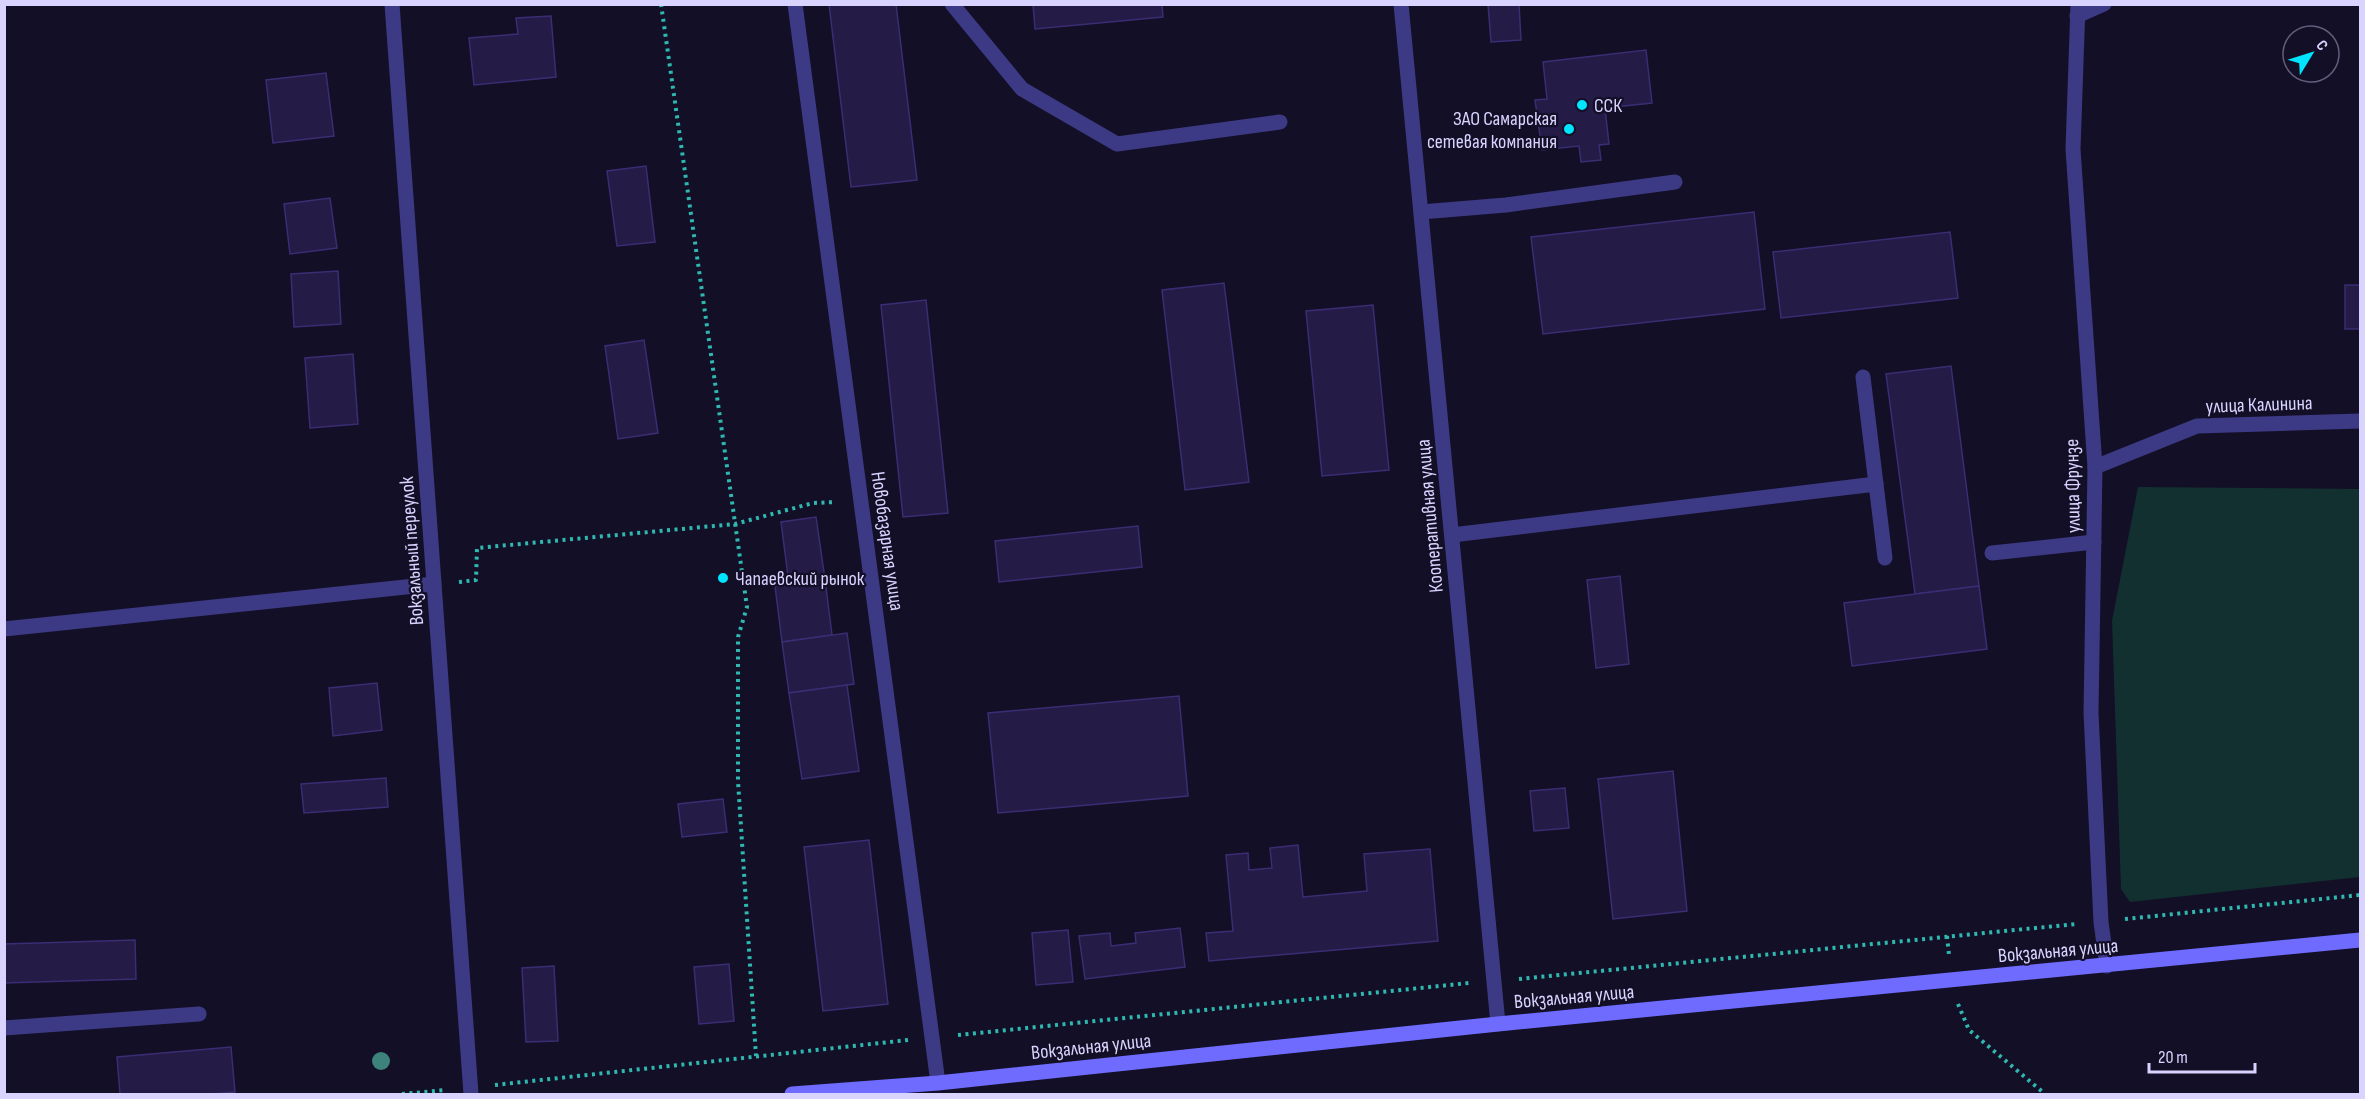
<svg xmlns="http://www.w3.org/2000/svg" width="2365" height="1099" font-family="'Sofia Sans Condensed',sans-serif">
<rect width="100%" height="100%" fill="#130f26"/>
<polygon fill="#12302f" points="2138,487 2360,489 2360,877 2130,902 2121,889 2112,621"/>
<g fill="#241b47" stroke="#3b2d73" stroke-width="1.5">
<polygon points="829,4 896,4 917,180 851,187"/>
<polygon points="1033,4 1162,4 1163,17 1035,29"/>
<polygon points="1488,4 1519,4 1521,40 1491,42"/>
<polygon points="551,16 556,77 474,85 469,38 518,34 516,18"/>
<polygon points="1646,50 1652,103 1605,108 1609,144 1599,145 1601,160 1581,162 1579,146 1542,150 1535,100 1547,99 1543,62"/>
<polygon points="326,73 334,136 273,143 266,80"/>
<polygon points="646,166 655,242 617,246 607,171"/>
<polygon points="330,198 337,248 290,254 284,204"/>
<polygon points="1754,212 1765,309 1543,334 1531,237"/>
<polygon points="1950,232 1958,298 1781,318 1773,252"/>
<polygon points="338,271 341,324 294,327 291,274"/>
<polygon points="1224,283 1249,482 1185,490 1162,290"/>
<rect x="2345" y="285" width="15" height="44"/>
<polygon points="926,300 948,513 903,517 881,305"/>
<polygon points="1373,305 1389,470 1322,476 1306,311"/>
<polygon points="644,340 658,433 618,439 605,346"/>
<polygon points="353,354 358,424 310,428 305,358"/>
<polygon points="1951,366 1979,586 1915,594 1886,374"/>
<polygon points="816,517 825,579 789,584 781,522"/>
<polygon points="1138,526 1142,567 999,582 995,541"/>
<polygon points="1620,576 1629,664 1596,668 1587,580"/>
<polygon points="825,579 832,635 782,642 775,586"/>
<polygon points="1979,586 1987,649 1852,666 1844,603"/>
<polygon points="847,633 854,684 789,693 782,642"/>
<polygon points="377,683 382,730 333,736 329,688"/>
<polygon points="847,685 859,771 802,779 789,693"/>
<polygon points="1179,696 1188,796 998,813 988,713"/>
<polygon points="1673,771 1687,911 1613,919 1598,779"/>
<polygon points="386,778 388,807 304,813 301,784"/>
<polygon points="1565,788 1569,828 1534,831 1530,791"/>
<polygon points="723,799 727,832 682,837 678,804"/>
<polygon points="869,840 888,1004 823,1011 804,847"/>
<polygon points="1298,845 1303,897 1367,891 1364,854 1430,849 1438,941 1209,961 1206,933 1233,931 1226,855 1248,853 1249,870 1272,868 1270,848"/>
<polygon points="1180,928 1185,967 1085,979 1079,936 1110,933 1111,946 1136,943 1135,933"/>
<polygon points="1068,930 1073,982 1036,985 1032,933"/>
<polygon points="135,940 136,979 4,983 4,944"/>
<polygon points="729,964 734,1021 699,1024 694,967"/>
<polygon points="554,966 558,1041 526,1042 522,968"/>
<polygon points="231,1047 235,1092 211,1094 120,1094 117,1057"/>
</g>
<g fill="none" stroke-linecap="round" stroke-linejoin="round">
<g stroke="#2fb8b0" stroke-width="4" stroke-dasharray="3 4.5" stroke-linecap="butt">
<polyline points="661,4 747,607 738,637 738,781 756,1056"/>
<polyline points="459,582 476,580 477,548 735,524 813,503 836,502"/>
<polyline points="2125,919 2360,895"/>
<polyline points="1947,936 1949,955"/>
<polyline points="1519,979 2076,924"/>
<polyline points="1958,1004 1969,1030 2045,1094"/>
<polyline points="958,1035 1469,983"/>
<polyline points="495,1085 908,1040"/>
<polyline points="402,1094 446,1090"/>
</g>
<g stroke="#3d3a85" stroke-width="15">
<polyline points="952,4 1022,89 1117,144 1280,122"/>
<polyline points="1421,212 1506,205 1675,182"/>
<polyline points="1876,484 1885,558"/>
<polyline points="1452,535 1876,484 1863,377"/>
<polyline points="4,629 434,584"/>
<polyline points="4,1028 199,1014"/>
</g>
<g stroke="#3d3a85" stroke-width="15">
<polyline points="392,4 471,1094"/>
<polyline points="795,4 938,1083"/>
<polyline points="1401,4 1498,1024"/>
<polyline points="2078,4 2073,149 2095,467 2091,713 2101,922 2107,966"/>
<polyline points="2077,16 2104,4"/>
<polyline points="2095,467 2197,426 2360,421"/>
<polyline points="1992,553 2094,542"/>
</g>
<polyline stroke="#6f6bff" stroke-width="15" points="792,1094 938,1083 1498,1024 2360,940"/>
</g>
<circle fill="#3d827b" cx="381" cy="1061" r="9"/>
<g fill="#00e5ff" stroke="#130f26" stroke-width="2">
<circle cx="1582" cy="105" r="6"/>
<circle cx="1569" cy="129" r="6"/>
<circle cx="723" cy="578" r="6"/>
</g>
<g text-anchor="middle" stroke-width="4.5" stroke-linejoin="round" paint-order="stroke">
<g font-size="20" fill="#d9d4ff" stroke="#130f26" text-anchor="start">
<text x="1594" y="112">ССК</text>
<text x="1557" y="125" text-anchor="end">ЗАО Самарская<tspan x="1557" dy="23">сетевая компания</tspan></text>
<text x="735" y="585">Чапаевский рынок</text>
</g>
<g font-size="20" fill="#d9d4ff" stroke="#130f26">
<text transform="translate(2259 404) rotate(-2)" y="7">улица Калинина</text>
<text transform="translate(2072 486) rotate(-91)" y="7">улица Фрунзе</text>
<text transform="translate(1429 516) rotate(-95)" y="7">Кооперативная улица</text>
<text transform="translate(888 541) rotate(82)" y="7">Новобазарная улица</text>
<text transform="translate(411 551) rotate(-94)" y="7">Вокзальный переулок</text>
<text transform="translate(2058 950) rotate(-5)" y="7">Вокзальная улица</text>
<text transform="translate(1574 996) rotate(-5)" y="7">Вокзальная улица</text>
<text transform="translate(1091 1046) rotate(-6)" y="7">Вокзальная улица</text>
</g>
</g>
<rect width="2365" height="1099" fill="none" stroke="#d9d4ff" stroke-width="12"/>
<g transform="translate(2311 54) rotate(52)"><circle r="28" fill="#130f26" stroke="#625e7d" stroke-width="1.5"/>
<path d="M0-4.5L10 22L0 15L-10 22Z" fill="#00e5ff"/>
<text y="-9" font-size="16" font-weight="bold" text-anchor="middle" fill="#d9d4ff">С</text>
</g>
<path d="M2149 1063v9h106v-9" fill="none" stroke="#d9d4ff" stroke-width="3"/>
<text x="2158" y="1063" font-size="18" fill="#d9d4ff" stroke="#130f26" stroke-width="4.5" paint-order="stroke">20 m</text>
</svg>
